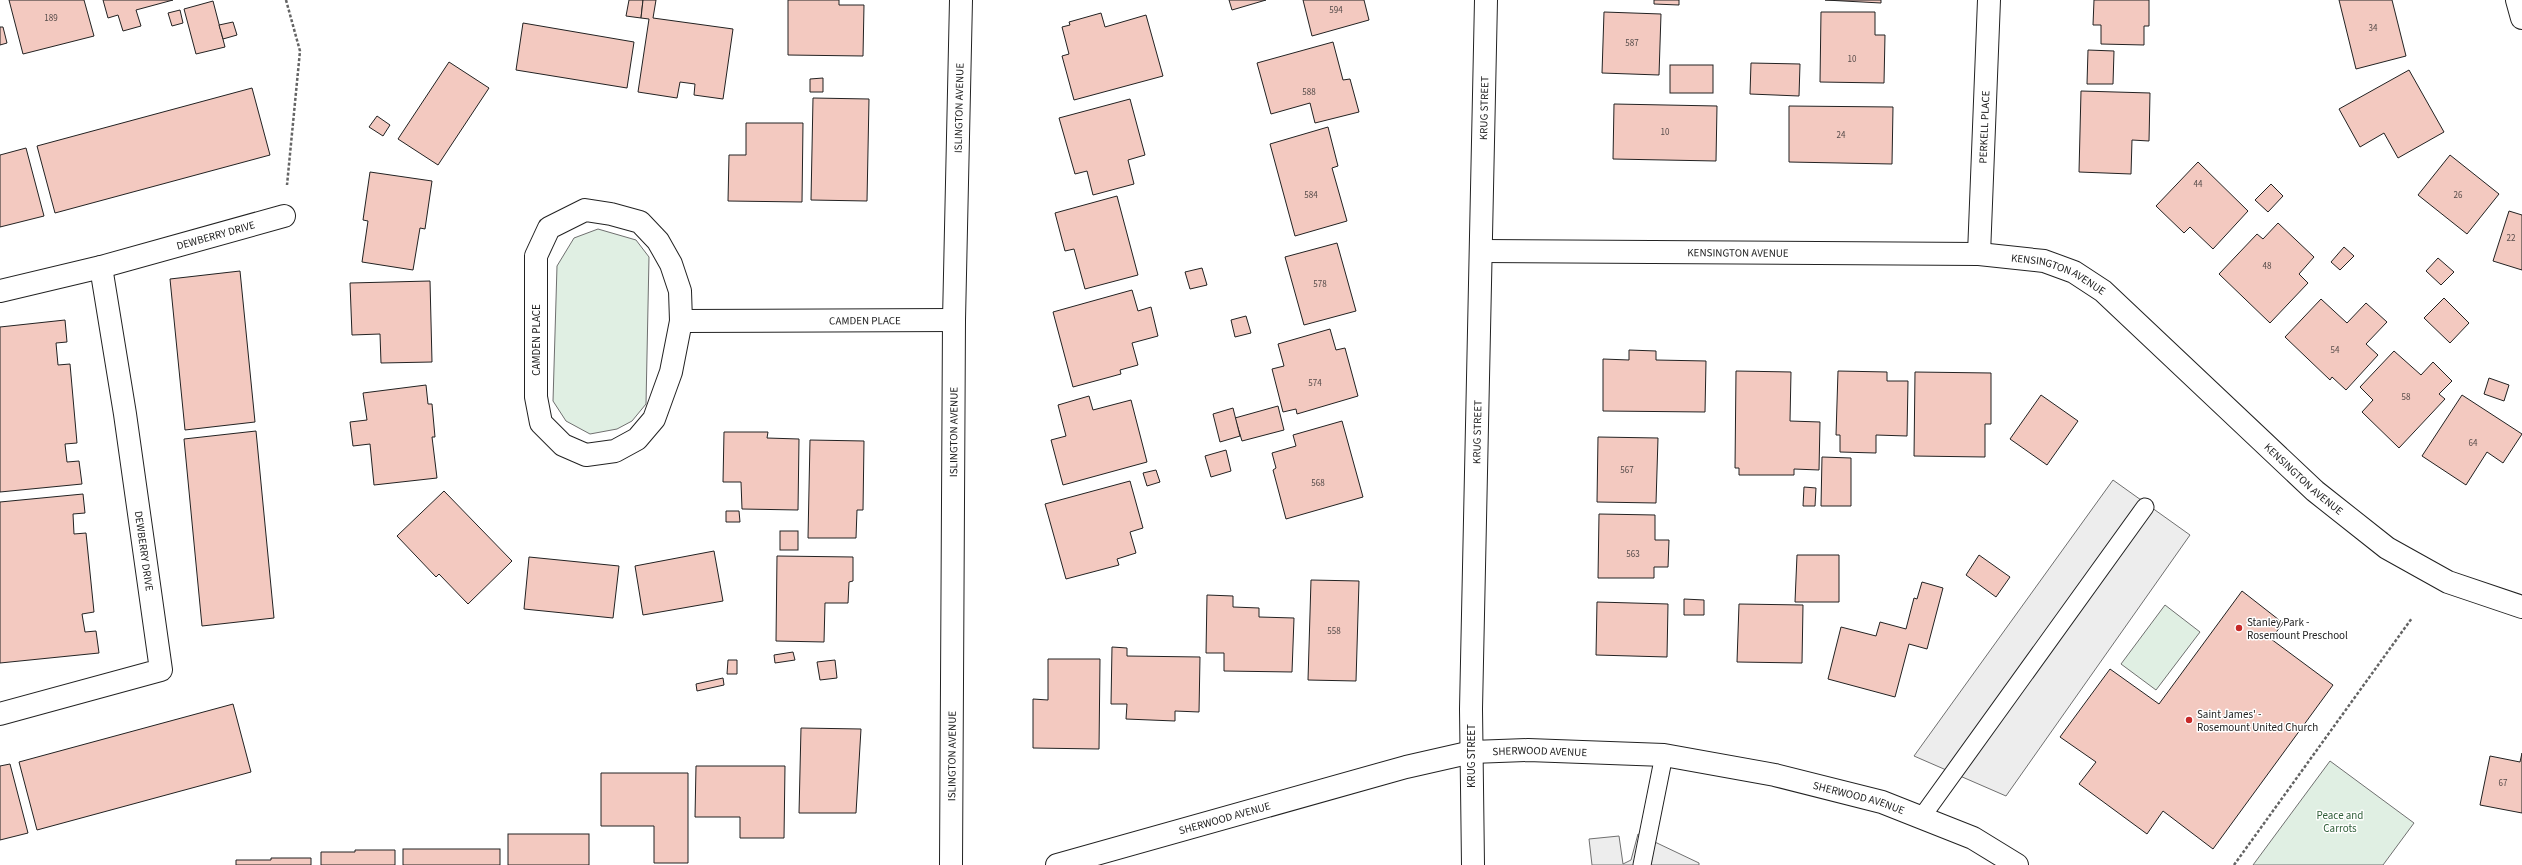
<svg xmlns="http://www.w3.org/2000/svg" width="2522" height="865" font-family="'Source Sans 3',sans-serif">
<rect width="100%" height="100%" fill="#fff"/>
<g fill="#e0efe3" stroke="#6f6f6f">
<polygon points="598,229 636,240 649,257 646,404 632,421 617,429 590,434 566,421 553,401 557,266 574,238"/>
<polygon points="2165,605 2200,632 2156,690 2121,664"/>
<polygon points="2330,761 2414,823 2383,865 2253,865"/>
</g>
<g fill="#ededed" stroke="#6f6f6f">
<polygon points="2113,480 2190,535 2006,796 1914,756"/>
<polygon points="1638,834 1699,863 1699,865 1592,865 1589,839 1619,836 1623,864 1631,860"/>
</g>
<g fill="#f3c9c0" stroke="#222">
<polygon points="9,0 84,0 94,36 23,54"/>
<polygon points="103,0 173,0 136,10 141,26 123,31 118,15 108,18"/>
<polygon points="629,0 643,0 641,18 626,16"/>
<polygon points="643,0 656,0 653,18 733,29 723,99 694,95 695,84 680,82 677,98 638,92 649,19 641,18"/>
<polygon points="788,0 839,0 839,5 864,5 863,56 788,55"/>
<polygon points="1229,0 1266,0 1232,10"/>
<polygon points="1303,0 1364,0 1369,20 1312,36"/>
<polygon points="1654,0 1679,0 1679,5 1654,4"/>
<polygon points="1825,0 1881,0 1881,3"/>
<polygon points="2094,0 2149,0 2149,26 2144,26 2144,45 2101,44 2101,25 2093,25"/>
<polygon points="2339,0 2392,0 2406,56 2356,69"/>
<polygon points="213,1 225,47 196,54 184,9"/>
<polygon points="180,10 183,23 172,26 168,13"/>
<polygon points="1604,12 1661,14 1659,75 1602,73"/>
<polygon points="1821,12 1875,12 1875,35 1885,35 1884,83 1820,82"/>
<polygon points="1101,13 1105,27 1146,15 1163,76 1074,100 1062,56 1069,54 1062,27 1070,25 1069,22"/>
<polygon points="233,22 237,35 223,39 219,25"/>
<polygon points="523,23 634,42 627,88 516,70"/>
<polygon points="0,27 3,27 7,43 0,45"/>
<polygon points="1333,42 1343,80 1350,79 1359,112 1315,123 1310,103 1271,114 1257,63"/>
<polygon points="2088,50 2114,51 2113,84 2087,84"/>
<polygon points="449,62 489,88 438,165 398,139"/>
<polygon points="1751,63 1800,64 1799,96 1750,94"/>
<rect x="1670" y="65" width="43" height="28"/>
<polygon points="2409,70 2444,132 2398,158 2384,133 2360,147 2339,109"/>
<polygon points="823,78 823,92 810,92 810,79"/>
<polygon points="252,88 270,155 55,213 37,146"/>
<polygon points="2081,91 2150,93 2149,141 2132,140 2131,174 2079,172"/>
<polygon points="813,98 869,99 867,201 811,200"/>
<polygon points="1130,99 1145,155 1128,160 1134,184 1093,195 1087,171 1075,174 1059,118"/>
<polygon points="1614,104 1717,106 1716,161 1613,159"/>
<polygon points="1789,106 1893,107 1892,164 1789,162"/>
<polygon points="377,116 390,125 383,136 369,127"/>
<polygon points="746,123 803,123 802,202 728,201 729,155 746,155"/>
<polygon points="1328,127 1338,166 1332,168 1347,221 1295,236 1270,144"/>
<polygon points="26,148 44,216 0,227 0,155"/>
<polygon points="2450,155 2499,194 2467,234 2418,195"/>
<polygon points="2198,162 2248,211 2213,249 2190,227 2184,233 2156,206"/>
<polygon points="370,172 432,181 425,229 420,228 413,270 362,262 368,221 363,220"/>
<polygon points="2271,184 2283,196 2268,212 2255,200"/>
<polygon points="1117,196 1138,275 1085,289 1074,249 1065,251 1055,213"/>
<polygon points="2509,211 2522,215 2522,270 2493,261"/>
<polygon points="2278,223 2314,257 2299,274 2308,283 2270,323 2219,274 2257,234 2263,239"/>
<polygon points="1337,243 1356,311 1304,325 1285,257"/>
<polygon points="2344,247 2354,256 2340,270 2331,262"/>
<polygon points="2438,258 2454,272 2441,285 2426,271"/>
<polygon points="1202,268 1207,285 1190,289 1185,272"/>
<polygon points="240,271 255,422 185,430 170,279"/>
<polygon points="430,281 432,362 381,363 380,334 352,335 350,283"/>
<polygon points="1132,290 1138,311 1151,307 1158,336 1132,343 1138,365 1120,370 1121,374 1073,387 1053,312"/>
<polygon points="2444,298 2469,323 2450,343 2424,318"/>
<polygon points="2321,299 2347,323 2366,303 2387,322 2366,344 2378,355 2346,390 2332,377 2330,380 2285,337"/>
<polygon points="1246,316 1251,333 1235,337 1231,320"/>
<polygon points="65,320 67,342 56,343 58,365 70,364 77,443 65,444 67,462 79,461 82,484 0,492 0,327"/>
<polygon points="1330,329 1336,350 1345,348 1358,396 1297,414 1296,409 1283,412 1272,369 1284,366 1278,344"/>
<polygon points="1629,350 1656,351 1656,360 1706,361 1705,412 1603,411 1603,359 1629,360"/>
<polygon points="2394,351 2421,375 2433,362 2452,381 2439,394 2445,399 2399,448 2362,412 2373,400 2360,387"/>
<polygon points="1736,371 1791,372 1790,421 1820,422 1819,470 1794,469 1794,475 1739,475 1739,468 1735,468"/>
<polygon points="1838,371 1887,372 1887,381 1908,381 1907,436 1876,435 1876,453 1840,452 1840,435 1836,435"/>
<polygon points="1915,372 1991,373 1991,424 1985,424 1985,457 1914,456"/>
<polygon points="2489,378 2509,385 2504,401 2484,394"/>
<polygon points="426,385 428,404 432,404 435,437 432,437 437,478 374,485 370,444 353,446 350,422 367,420 363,393"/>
<polygon points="2041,395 2078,421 2047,465 2010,439"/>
<polygon points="2462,395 2522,434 2503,463 2487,452 2466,485 2422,456"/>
<polygon points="1089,396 1093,410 1131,400 1147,462 1063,485 1051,440 1066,436 1058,405"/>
<polygon points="1278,406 1284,430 1242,441 1235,418"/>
<polygon points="1233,408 1240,436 1220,442 1213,414"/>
<polygon points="1342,421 1363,497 1286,519 1273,470 1276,468 1272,453 1296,446 1293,435"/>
<polygon points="256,431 274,618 202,626 184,439"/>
<polygon points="724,432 768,432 767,438 799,439 798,510 742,509 741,482 723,482"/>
<polygon points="1598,437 1658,438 1656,503 1597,502"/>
<polygon points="810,440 864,441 863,510 857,510 856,538 808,538"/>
<polygon points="1226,450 1231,471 1211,477 1205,456"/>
<polygon points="1822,457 1851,458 1851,506 1821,506"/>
<polygon points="1156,470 1160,482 1147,486 1143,473"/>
<polygon points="1130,481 1143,528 1130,532 1136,553 1117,559 1119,565 1066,579 1045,504"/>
<polygon points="1804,487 1816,488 1815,506 1803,506"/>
<polygon points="444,491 512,561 468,604 439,574 436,577 397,536"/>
<polygon points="83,494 85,513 73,514 74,534 86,533 94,612 82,614 85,632 96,631 99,653 0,663 0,502"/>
<polygon points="726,511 739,511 740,522 726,522"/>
<polygon points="1599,514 1655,515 1655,540 1669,540 1668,567 1654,567 1654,578 1598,578"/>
<rect x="780" y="531" width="18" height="19"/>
<polygon points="714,551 723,601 643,615 635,566"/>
<polygon points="1797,555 1839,555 1839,602 1795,602"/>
<polygon points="1979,555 2010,577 1996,597 1966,575"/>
<polygon points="777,556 853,557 853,581 849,582 848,603 825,603 824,642 776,641"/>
<polygon points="529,557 619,566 613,618 524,609"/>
<polygon points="1311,580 1359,581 1356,681 1308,680"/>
<polygon points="1922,582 1943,588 1927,649 1909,644 1895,697 1828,679 1841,627 1876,636 1880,622 1906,629 1914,598 1917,599"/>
<polygon points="2242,591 2283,623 2271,639 2333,685 2213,849 2163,811 2147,834 2079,784 2096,762 2060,737 2110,669 2159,704"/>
<polygon points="1207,595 1233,596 1233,607 1259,608 1259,617 1294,618 1292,672 1224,671 1224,653 1206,653"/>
<polygon points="1684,599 1704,600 1704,615 1684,615"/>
<polygon points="1597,602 1668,604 1667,657 1596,655"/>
<polygon points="1739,604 1803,605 1802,663 1737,662"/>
<polygon points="1112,647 1127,648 1127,656 1200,657 1199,712 1175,711 1175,721 1126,719 1127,704 1111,704"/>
<polygon points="793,652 795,660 775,663 774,655"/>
<polygon points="1048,659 1100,659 1099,749 1033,748 1033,699 1048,700"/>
<polygon points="728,660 737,660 737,674 727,674"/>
<polygon points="835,660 837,678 820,680 817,662"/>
<polygon points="723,678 724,685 697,691 696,684"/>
<polygon points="233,704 251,772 37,830 19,762"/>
<polygon points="801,728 861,729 856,813 799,813"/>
<polygon points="2522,753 2522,813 2480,805 2490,756 2520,762"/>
<polygon points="10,764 28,833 0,840 0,766"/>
<polygon points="696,766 785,766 784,838 740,838 740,817 695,817"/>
<polygon points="601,773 688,773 688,863 654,863 654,826 601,826"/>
<rect x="508" y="834" width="81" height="31"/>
<rect x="403" y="849" width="97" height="16"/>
<polygon points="355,850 395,850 395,865 321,865 321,852 355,852"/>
<polygon points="271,858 311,858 311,865 236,865 236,860 271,860"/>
</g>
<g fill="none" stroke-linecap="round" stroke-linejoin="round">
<defs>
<g id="lane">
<polyline points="1921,818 2145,507"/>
<polyline points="1642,865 1664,755"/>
</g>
<g id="street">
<polyline points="2517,0 2522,18"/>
<polygon points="585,210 611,214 640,222 658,241 671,264 680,291 681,321 671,372 654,419 637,439 615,451 586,455 563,445 541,423 536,397 536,256 549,228"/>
<path id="s1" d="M1482,251L1979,254L2044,261L2074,272L2103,291L2315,491L2387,548L2448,582L2522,607"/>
<path id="s2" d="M1979,254L1989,0"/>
<path id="s3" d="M101,267L284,216"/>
<path id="s4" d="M0,291L101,267L125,414L161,670L0,714"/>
<path id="s5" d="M681,321L954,320"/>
<path id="s6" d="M951,865L954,320L961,0"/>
<path id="s7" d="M1057,865L1406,767L1472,752L1528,750L1664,755L1775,775L1882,802L1973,838L2017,865"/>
</g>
<g id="secondary">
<path id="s8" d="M1473,865L1471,709L1486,0"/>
</g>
</defs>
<use href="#lane" stroke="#222" stroke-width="19"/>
<use href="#street" stroke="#222" stroke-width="24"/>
<use href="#secondary" stroke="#222" stroke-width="24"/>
<g stroke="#646464" stroke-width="2.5" stroke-dasharray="3 2" stroke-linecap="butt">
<polyline points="286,0 300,51 287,185"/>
<polyline points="2234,865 2412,618"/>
</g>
<use href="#lane" stroke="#fff" stroke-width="17"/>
<use href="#street" stroke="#fff" stroke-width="22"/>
<use href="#secondary" stroke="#fff" stroke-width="22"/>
</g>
<g fill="#c62828" stroke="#fff" stroke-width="1.5">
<circle cx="2239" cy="628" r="4"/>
<circle cx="2189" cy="720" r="4"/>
</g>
<g text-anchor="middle" stroke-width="3" stroke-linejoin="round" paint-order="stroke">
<g font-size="9" fill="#564c4a">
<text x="1336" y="13">594</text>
<text x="51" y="21">189</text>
<text x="2373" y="31">34</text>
<text x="1632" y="46">587</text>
<text x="1852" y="62">10</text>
<text x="1309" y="95">588</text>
<text x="1665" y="135">10</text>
<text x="1841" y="138">24</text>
<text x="2198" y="187">44</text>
<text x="1311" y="198">584</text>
<text x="2458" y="198">26</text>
<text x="2511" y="241">22</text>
<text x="2267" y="269">48</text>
<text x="1320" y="287">578</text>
<text x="2335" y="353">54</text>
<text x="1315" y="386">574</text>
<text x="2406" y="400">58</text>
<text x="2473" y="446">64</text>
<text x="1627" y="473">567</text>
<text x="1318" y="486">568</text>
<text x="1633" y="557">563</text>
<text x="1334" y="634">558</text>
<text x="2503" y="786">67</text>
</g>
<g font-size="11" fill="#222" stroke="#fff">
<text dy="4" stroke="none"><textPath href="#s6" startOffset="757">ISLINGTON AVENUE</textPath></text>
<text dy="4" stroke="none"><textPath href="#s8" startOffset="757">KRUG STREET</textPath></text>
<text dy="4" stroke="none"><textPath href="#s2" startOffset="127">PERKELL PLACE</textPath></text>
<text dy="4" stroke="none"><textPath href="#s3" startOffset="119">DEWBERRY DRIVE</textPath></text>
<text dy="4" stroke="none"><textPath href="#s1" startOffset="256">KENSINGTON AVENUE</textPath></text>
<text dy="4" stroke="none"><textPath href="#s1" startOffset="580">KENSINGTON AVENUE</textPath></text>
<text dy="4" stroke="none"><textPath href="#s5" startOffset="184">CAMDEN PLACE</textPath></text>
<text transform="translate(536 340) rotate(-90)" y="4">CAMDEN PLACE</text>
<text dy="4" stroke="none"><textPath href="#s6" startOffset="433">ISLINGTON AVENUE</textPath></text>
<text dy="4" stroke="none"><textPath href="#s8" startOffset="433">KRUG STREET</textPath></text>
<text dy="4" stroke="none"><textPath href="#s1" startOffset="904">KENSINGTON AVENUE</textPath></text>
<text dy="4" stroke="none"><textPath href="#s4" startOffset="391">DEWBERRY DRIVE</textPath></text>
<text dy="4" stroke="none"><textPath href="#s7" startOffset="498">SHERWOOD AVENUE</textPath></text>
<text dy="4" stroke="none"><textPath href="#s6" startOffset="109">ISLINGTON AVENUE</textPath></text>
<text transform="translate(1471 756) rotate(-90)" y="4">KRUG STREET</text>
<text dy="4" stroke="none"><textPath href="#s7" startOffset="822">SHERWOOD AVENUE</textPath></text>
<text dy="4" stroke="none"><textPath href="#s7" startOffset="174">SHERWOOD AVENUE</textPath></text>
</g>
<g font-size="11" fill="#222" stroke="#fff" text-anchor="start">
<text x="2247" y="626">Stanley Park -<tspan x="2247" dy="13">Rosemount Preschool</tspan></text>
<text x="2197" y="718">Saint James' -<tspan x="2197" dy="13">Rosemount United Church</tspan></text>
</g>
<g font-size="11" fill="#2f5e38" stroke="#fff">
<text x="2340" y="819">Peace and<tspan x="2340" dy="13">Carrots</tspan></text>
</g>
</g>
</svg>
